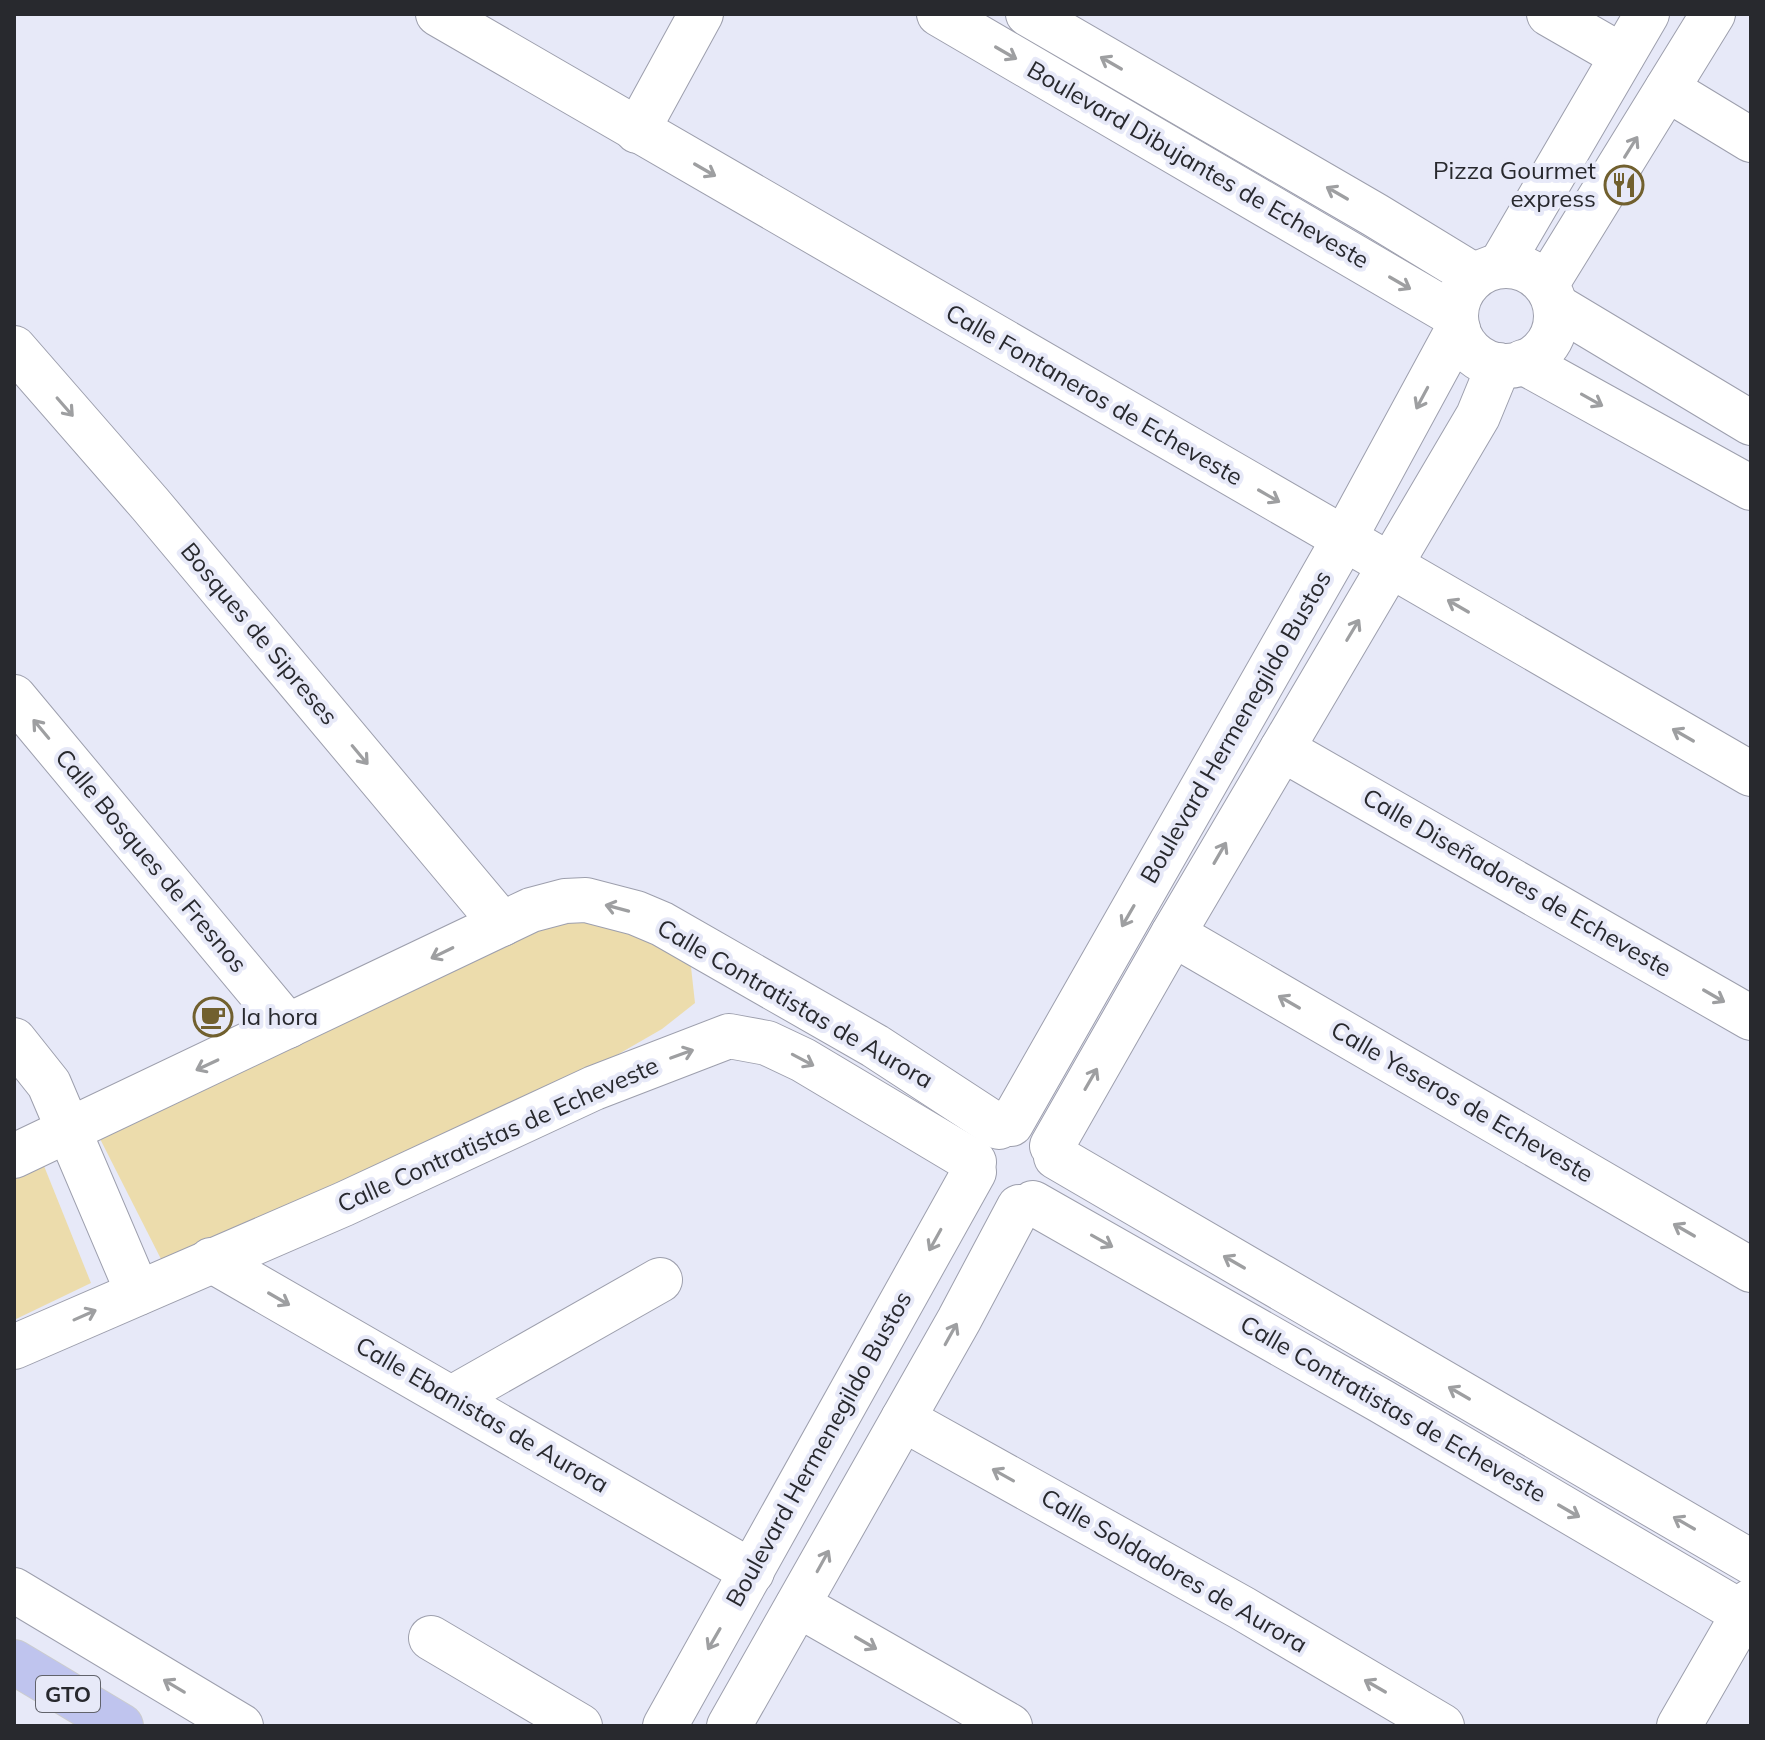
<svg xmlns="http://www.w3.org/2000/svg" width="1765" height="1740" font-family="Mulish,sans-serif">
<rect width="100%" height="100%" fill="#e7e9f8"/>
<g fill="#ecdcac">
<polygon points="573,911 667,943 691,967 695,1003 662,1029 603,1063 162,1261 92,1123"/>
<polygon points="38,1151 91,1283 14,1320 14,1162"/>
</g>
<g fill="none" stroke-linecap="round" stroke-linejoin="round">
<defs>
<g id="minor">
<polyline points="438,14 1751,774"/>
<polyline points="939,14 1456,316"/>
<polyline points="1028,14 1375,215 1475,276"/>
<polyline points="1549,14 1622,56"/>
<polyline points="1667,89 1751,140"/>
<polyline points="637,131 701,14"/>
<polyline points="1500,266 1647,14"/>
<circle cx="1506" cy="316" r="50"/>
<polyline points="1546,285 1713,14"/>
<polyline points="1556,306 1751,423"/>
<polyline points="14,348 150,504 502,924"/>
<polyline points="1523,362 1751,488"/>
<polyline points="14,697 288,1026"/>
<polyline points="1282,749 1751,1018"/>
<polyline points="1173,934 1751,1270"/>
<polyline points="14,1040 49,1084 138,1293"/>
<polyline points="1011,1124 1344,539 1458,329"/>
<polyline points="1052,1146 1173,934 1478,416 1499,365"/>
<polyline points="14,1156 531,910 565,901 586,900 636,913 662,924 875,1046 999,1127"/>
<polyline points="1056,1157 1751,1562"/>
<polyline points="1033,1203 1381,1401 1751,1618"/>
<polyline points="211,1260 752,1572"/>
<polyline points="14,1347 344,1204 594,1088 729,1036 767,1043 803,1060 974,1162"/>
<polyline points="452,1398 660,1280"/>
<polyline points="903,1419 1242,1608 1442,1726"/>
<polyline points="14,1590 241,1726"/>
<polyline points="798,1605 1010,1726"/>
<polyline points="431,1638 580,1726"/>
<polyline points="665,1726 974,1172"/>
<polyline points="729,1726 959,1320 1019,1207"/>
<polyline points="1679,1726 1751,1601"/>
</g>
<polyline id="major" points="14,1662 121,1726"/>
</defs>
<use href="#minor" stroke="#9d9fad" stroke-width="46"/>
<use href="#major" stroke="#cbcccd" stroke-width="46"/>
<use href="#minor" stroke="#fff" stroke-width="44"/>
<use href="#major" stroke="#bfc4ee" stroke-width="44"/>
</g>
<defs><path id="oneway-shaft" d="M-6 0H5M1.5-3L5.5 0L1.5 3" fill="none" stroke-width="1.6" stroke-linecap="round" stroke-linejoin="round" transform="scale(2)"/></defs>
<g stroke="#9e9fa1">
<use href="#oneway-shaft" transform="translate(1006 53) rotate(30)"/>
<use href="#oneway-shaft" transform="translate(1111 63) rotate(-150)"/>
<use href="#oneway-shaft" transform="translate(1631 147) rotate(-58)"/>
<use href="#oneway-shaft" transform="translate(705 170) rotate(30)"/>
<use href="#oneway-shaft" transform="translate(1337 193) rotate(-150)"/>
<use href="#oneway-shaft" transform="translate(1400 283) rotate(30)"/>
<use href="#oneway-shaft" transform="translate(1422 398) rotate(118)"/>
<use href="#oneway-shaft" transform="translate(1592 400) rotate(29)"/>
<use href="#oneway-shaft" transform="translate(65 407) rotate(49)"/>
<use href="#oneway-shaft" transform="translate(1269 496) rotate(30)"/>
<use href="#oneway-shaft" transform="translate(1458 606) rotate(-150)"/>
<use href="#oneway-shaft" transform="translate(1353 630) rotate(-59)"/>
<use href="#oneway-shaft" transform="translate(41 729) rotate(-130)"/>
<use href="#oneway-shaft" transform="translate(1683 735) rotate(-150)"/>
<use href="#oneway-shaft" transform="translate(360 755) rotate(50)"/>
<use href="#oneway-shaft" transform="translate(1220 853) rotate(-60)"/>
<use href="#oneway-shaft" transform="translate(617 908) rotate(-165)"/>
<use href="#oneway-shaft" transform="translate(1128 916) rotate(120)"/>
<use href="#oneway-shaft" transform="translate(442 953) rotate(154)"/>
<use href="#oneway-shaft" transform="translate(1714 996) rotate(30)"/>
<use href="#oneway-shaft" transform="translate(1289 1002) rotate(-150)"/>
<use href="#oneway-shaft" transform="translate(682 1054) rotate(-20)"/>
<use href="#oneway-shaft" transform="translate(803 1060) rotate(28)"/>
<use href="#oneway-shaft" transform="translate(207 1065) rotate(155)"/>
<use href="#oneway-shaft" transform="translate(1091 1079) rotate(-60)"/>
<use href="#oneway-shaft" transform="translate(1684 1230) rotate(-150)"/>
<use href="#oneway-shaft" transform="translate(935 1240) rotate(119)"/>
<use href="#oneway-shaft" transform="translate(1102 1241) rotate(29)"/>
<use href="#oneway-shaft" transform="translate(1234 1262) rotate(-150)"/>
<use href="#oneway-shaft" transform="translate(279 1299) rotate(30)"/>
<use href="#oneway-shaft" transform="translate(85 1315) rotate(-24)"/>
<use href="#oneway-shaft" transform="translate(951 1334) rotate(-61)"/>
<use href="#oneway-shaft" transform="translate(1459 1393) rotate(-150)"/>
<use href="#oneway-shaft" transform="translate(1003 1475) rotate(-151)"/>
<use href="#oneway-shaft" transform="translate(1569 1511) rotate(30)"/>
<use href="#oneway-shaft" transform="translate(1684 1523) rotate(-150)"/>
<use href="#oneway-shaft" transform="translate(823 1561) rotate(-61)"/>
<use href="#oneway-shaft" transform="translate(714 1639) rotate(120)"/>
<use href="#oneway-shaft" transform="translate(866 1643) rotate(30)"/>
<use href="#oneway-shaft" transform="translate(174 1686) rotate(-149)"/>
<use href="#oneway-shaft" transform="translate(1375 1686) rotate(-150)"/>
</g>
<defs>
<symbol id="restaurant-ring" viewBox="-11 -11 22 22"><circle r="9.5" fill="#e7e9f8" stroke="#71602e" stroke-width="1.5"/><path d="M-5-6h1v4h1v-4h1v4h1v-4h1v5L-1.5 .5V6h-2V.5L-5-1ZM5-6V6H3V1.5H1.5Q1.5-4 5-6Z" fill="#71602e"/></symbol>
<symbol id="cafe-ring" viewBox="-11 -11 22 22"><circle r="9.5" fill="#e7e9f8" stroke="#71602e" stroke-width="1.5"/><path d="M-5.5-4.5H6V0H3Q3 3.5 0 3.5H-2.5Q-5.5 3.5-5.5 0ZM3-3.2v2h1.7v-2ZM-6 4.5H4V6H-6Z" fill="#71602e"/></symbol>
</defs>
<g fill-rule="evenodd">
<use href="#restaurant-ring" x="1602" y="163" width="44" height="44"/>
<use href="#cafe-ring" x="191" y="995" width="44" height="44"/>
</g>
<g text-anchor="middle" stroke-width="8" stroke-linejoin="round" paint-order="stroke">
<rect fill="#e7e9f8" stroke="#61636b" stroke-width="2" x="36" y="1676" width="64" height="36" rx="6"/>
<g font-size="22" font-weight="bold" fill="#28292e">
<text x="68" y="1702">GTO</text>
</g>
<g font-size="24" fill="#28292e" stroke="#e7e9f8">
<text transform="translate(1198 165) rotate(30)" y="8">Boulevard Dibujantes de Echeveste</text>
<text transform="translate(1094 395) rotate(30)" y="8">Calle Fontaneros de Echeveste</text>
<text transform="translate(259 634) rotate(50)" y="8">Bosques de Sipreses</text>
<text transform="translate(1236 727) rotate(-60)" y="8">Boulevard Hermenegildo Bustos</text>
<text transform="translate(151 861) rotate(50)" y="8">Calle Bosques de Fresnos</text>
<text transform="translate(1517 883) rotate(30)" y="8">Calle Diseñadores de Echeveste</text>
<text transform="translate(795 1004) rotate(30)" y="8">Calle Contratistas de Aurora</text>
<text transform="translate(1462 1102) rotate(30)" y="8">Calle Yeseros de Echeveste</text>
<text transform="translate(498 1135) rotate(-24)" y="8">Calle Contratistas de Echeveste</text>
<text transform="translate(1393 1409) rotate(30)" y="8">Calle Contratistas de Echeveste</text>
<text transform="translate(482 1415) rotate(30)" y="8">Calle Ebanistas de Aurora</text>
<text transform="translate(819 1449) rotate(-61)" y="8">Boulevard Hermenegildo Bustos</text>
<text transform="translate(1174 1571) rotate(30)" y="8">Calle Soldadores de Aurora</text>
</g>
<g font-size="24" fill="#28292e" stroke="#e7e9f8" text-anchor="end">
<text x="1596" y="179">Pizza Gourmet<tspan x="1596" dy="28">express</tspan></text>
<text x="241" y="1025" text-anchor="start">la hora</text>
</g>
</g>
<rect width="1765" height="1740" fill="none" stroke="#28292e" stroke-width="32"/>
</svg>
